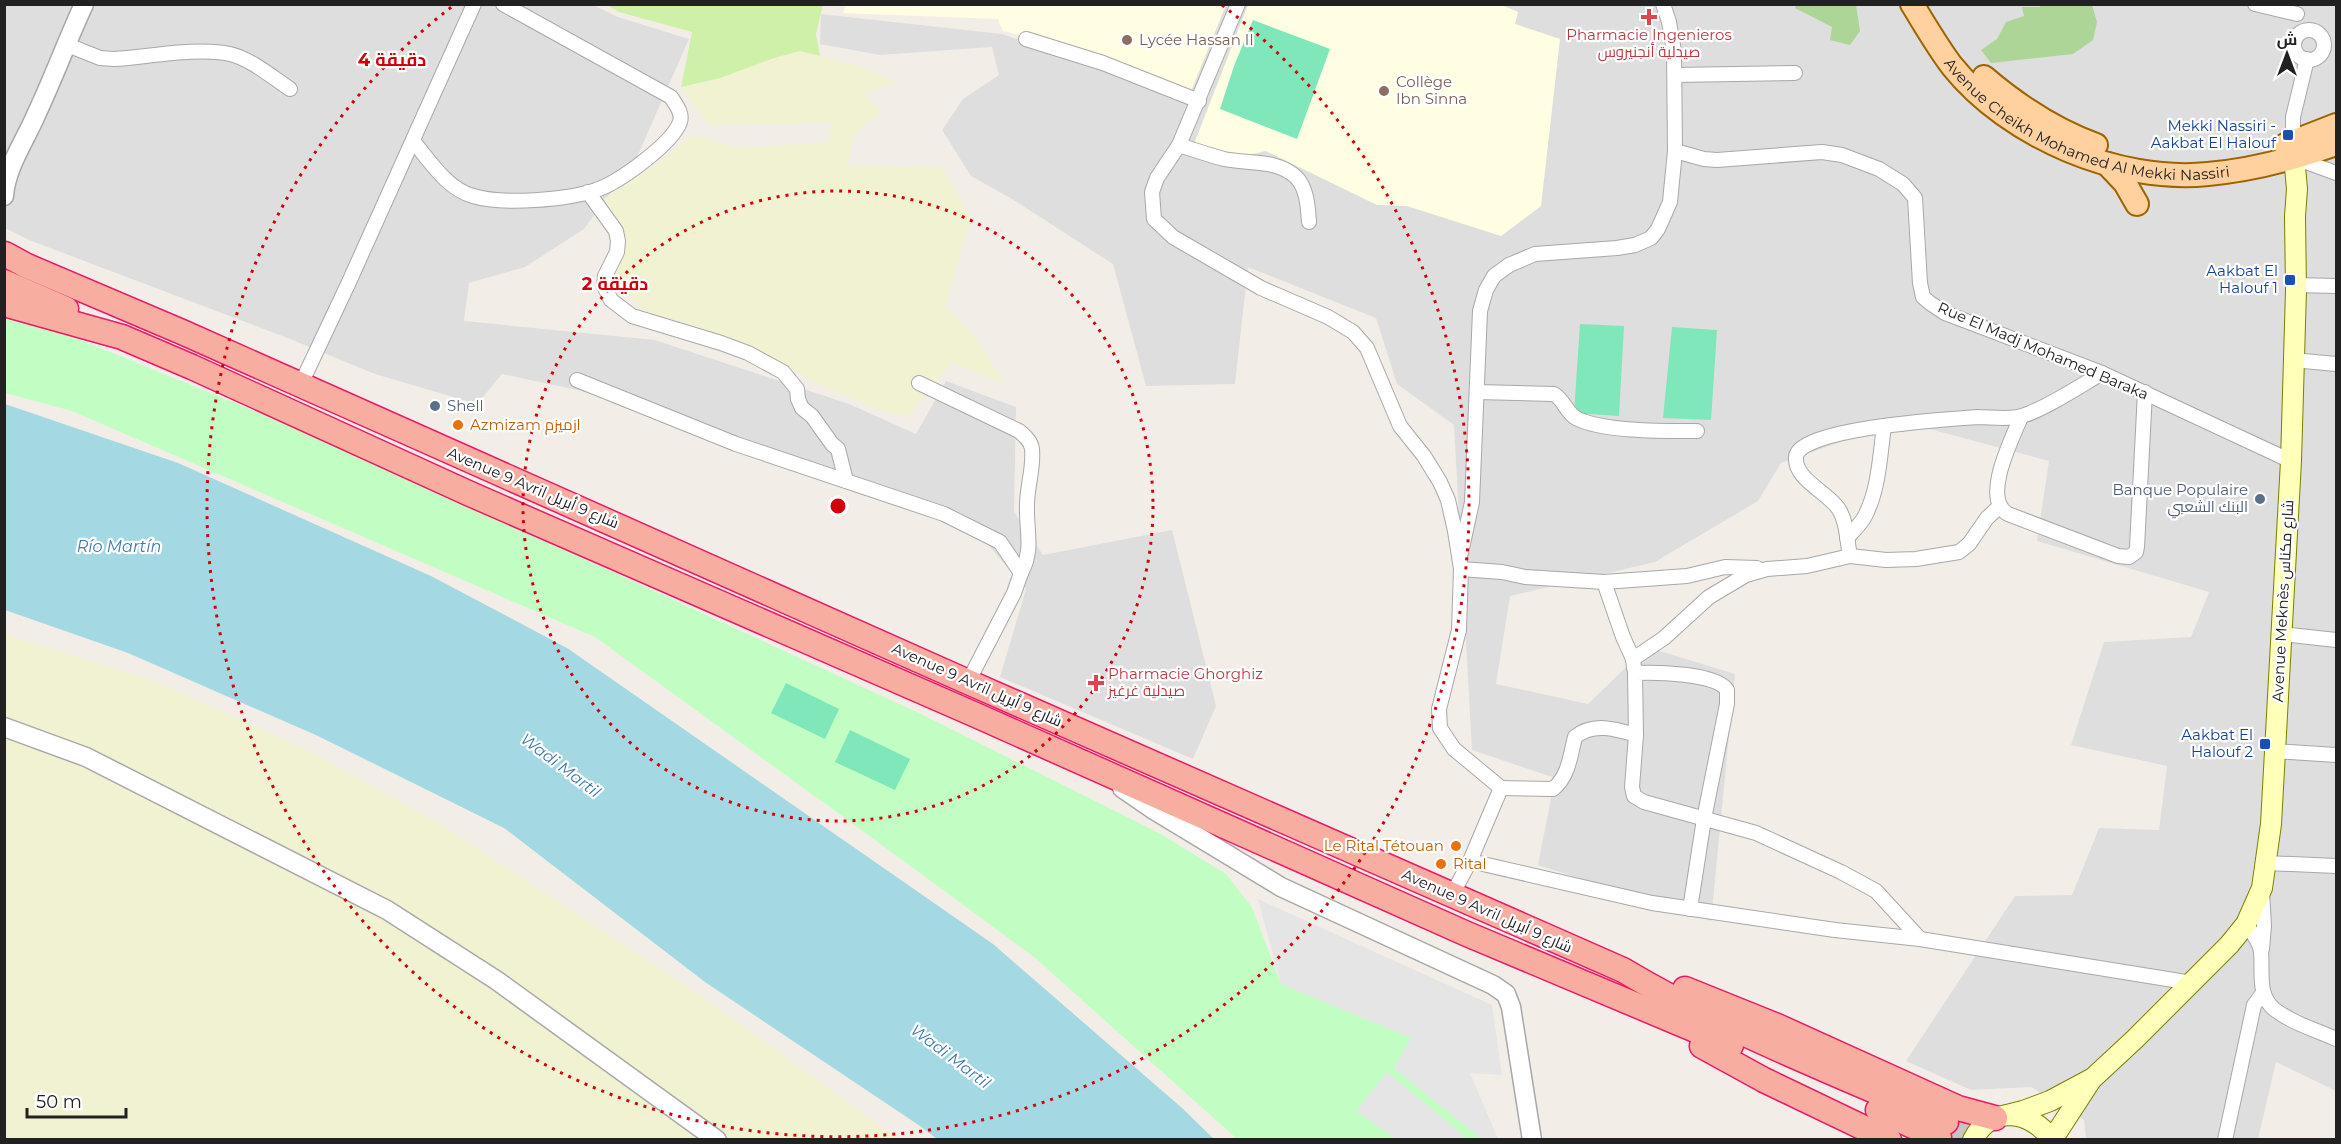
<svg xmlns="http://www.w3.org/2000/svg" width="2341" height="1144" font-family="Montserrat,Cairo,sans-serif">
<rect width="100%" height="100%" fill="#f2eee7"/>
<g fill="#dfdede">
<polygon points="4,5 593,5 618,17 689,39 637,157 584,229 525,267 469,283 464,321 655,340 849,404 916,434 946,381 1016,407 1014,512 1043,555 1172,530 1216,706 1193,759 1000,677 1026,589 961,513 591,393 502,374 477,404 375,374 290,339 29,240 5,228"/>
<polygon points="1223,5 2336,5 2336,1091 2276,1062 2258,1139 2086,1139 2084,1120 2031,1087 1971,1090 1906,1061 2015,896 2072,895 2099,828 2159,830 2167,766 2071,745 2104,642 2191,637 2209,592 2037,541 2049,461 1900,421 1781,463 1758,501 1655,562 1510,596 1496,684 1588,704 1647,647 1735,674 1711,921 1538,865 1555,778 1472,750 1454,425 1397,384 1376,318 1248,267 1235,384 1146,386 1113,264 1012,199 971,176 942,130 963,99 999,75 992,47 880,55 820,44 821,14 1002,34 1184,97"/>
</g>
<g fill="#fffee3">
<polygon points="846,4 1226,5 1190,94 1084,50 1003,31 998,19 843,13"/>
<polygon points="1248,5 1502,5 1518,12 1515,24 1560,39 1541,206 1501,236 1407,206 1377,205 1266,151 1239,157 1194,144"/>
</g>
<g fill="#f1f2d1">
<polygon points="800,51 856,65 896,82 864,93 882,112 853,135 848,166 942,167 971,218 945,307 976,338 1005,384 951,362 909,416 883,411 818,384 765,354 702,328 646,311 614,282 622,255 621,234 604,199 659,163 692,135 738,148 828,142 831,123 709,125 681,87 720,78 774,58"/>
<polygon points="4,634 157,682 309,751 442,825 707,1000 898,1139 5,1139"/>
</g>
<polygon fill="#cff0a9" points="607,5 823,5 816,34 820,56 800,51 774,58 720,78 681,87 692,32 619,12"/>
<g fill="#add598">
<polygon points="2040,4 2092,5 2097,22 2093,40 2073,54 1991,63 1981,50 1997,39 2006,22 2024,16 2022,7 2040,7"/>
<polygon points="1796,5 1856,5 1860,31 1850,45 1830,40 1832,27 1795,8"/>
</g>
<polygon fill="#c2fec4" points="4,315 64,333 338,445 921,714 1159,833 1226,874 1252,907 1281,984 1412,1038 1394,1068 1482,1139 1237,1139 1034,957 860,829 595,637 72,411 5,393"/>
<g fill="#7fe7ba">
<polygon points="1253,20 1330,49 1297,139 1220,109 1234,66"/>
<polygon points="1580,324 1624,326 1619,416 1574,413"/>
<polygon points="1672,327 1717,330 1711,420 1663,418"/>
<polygon points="786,683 839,709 825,739 771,713"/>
<polygon points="850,730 910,759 895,790 835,762"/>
</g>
<g fill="#e5e5e5">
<polygon points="1258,899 1492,1005 1502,1075 1470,1073 1498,1139 1482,1139 1394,1068 1411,1038 1281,984"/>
<polygon points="1387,1072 1468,1139 1396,1139 1356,1111"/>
</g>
<polygon fill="#a4d8e3" points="5,404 178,463 431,576 567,648 993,944 1182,1108 1214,1139 937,1139 920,1126 705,982 504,828 318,736 128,653 5,610"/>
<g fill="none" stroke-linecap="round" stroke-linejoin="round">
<polyline stroke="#c8c5bf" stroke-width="24" stroke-dasharray="24 12" stroke-linecap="butt" points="1946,1122 1984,1140"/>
<defs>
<g id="minor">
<polyline points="1238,4 1179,145 1157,178 1152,192 1154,219 1173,237 1261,288 1328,317 1353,332 1367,348 1400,426 1424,456 1440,482 1448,500 1455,531 1461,569 1459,630 1439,709 1440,728 1454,749 1501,788 1470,861 1452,895"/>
<polyline points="2255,4 2297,14"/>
<circle cx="2309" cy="45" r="15"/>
<polyline points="1026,39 1103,63 1199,101"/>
<path d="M65,44L100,58L114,59C149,57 196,47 230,54C251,59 272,77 290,89"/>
<polyline points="1675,75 1795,73"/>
<path d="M413,141C430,161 447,189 473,196C503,205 567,200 596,190C618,183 672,144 680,122C683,113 676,105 671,97L503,4"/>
<polyline points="2293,143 2293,117 2307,59"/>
<path d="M1179,145C1194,150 1209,155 1224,159C1248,164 1277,159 1296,177C1307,188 1308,207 1309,222"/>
<polyline points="1675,151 1704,159 1717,160 1822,152 1842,155 1879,169 1903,184 1915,198 1920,283 1923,297 1930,303 1945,313 1974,324 2102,373 2291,461"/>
<polyline points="2295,158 2336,173"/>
<polyline points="588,192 616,231 618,241 617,252 605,276 604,286 611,300 632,316 721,343 748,353 783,372 797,389 798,399 802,408 812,416 832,444 838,449 846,481"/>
<polyline points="2296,285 2336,286"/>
<polyline points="2293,360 2336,364"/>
<polyline points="577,380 736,444 944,514 1000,542 1021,573 1014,593 968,682"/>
<path d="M919,383L1019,431C1025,436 1031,441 1032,449C1034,468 1027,486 1027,505C1026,531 1034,549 1021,573"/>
<polyline points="300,386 349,282 474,4"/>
<path d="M1478,392L1554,394C1564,400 1566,412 1576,418C1602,432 1667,431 1697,431"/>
<path d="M2021,417C2012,439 1981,499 2008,514L2118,556L2129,557L2136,552L2137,547L2145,392"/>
<path d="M1847,538C1853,531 1861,524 1865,516C1879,489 1880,455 1884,426"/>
<polyline points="1461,553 1472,502 1480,311 1486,290 1494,276 1509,265 1535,254 1617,248 1635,245 1651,238 1658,229 1670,202 1675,151 1674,51 1669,22 1663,4"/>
<path d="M1850,556C1847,541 1847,521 1838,508C1827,492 1794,479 1796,457C1798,428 1950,419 1977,417C1990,417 2009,420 2022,416C2045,409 2080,386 2102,373"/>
<polyline points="1461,569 1502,572 1525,577 1604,582 1623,637 1633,659 1634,668"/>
<polyline points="1604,582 1687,576 1725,567 1757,568"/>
<polyline points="2281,634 2336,640"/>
<polyline points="1633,659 1664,638 1709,597 1746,575 1767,569 1807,566 1850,556 1886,560 1916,559 1959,552 1969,544 1987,518 1999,507"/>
<polyline points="2274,751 2336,755"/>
<path d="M1501,788L1553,789C1569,776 1570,756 1575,737C1593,722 1616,729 1636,735"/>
<polyline points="1470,861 1652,903 1835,930 1920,939 2192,983"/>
<polyline points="2266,863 2336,866"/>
<path d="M1690,909L1704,819L1727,704V690C1716,673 1654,672 1635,673L1636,735L1632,787L1634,796L1644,802L1756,833L1841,872L1876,891L1920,939"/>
<path d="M2246,924C2252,933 2260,941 2261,952C2263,972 2257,995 2274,1009C2292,1023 2316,1030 2336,1039"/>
<polyline points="2262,949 2264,926 2262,891"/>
<polyline points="2225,1140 2254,1005 2263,993"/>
</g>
<g id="tertiary">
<path d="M4,196C6,167 25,141 36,115C53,79 67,41 84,4"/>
<polyline points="4,727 86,757 387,910 496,980 717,1140"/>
<polyline points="1122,788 1154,810 1281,887 1493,985 1506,994 1511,1007 1532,1140"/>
</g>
<g id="secondary">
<polyline points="2007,1115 2023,1111 2050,1101 2093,1078 2135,1039 2229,945 2246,924 2262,888 2271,824 2291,461 2296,290 2295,216 2297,189 2293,145"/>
<path d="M1973,1140C1991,1104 2031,1110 2052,1140"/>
<polyline points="2052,1140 2091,1080"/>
</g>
<g id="primary">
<path id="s1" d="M1912,4C1925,25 1937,46 1952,66C2009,137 2118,183 2208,174C2253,170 2294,159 2336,144"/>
<path d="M1984,77C2018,106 2054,130 2096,145"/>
<polyline points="2285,145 2336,125"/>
<polyline points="2107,164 2125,183 2137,204"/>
</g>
<g id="trunk">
<path d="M5,254L27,266L182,332L968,682L1623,970C1725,1031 1838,1074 1946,1122"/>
<polyline points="4,282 66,309"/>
<polyline points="4,304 122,337 192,367 468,493 978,716 1467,934 1731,1045"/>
<polyline points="1685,989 1777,1026 1958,1108 1995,1118"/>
<polyline points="1702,1046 1764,1080 1889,1140"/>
<polyline points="1878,1110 1939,1138"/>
</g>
</defs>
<use href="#minor" stroke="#a8a8a8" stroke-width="16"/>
<use href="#tertiary" stroke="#a8a8a8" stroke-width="21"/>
<use href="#secondary" stroke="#788000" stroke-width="22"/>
<use href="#primary" stroke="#9e6300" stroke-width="26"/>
<use href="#trunk" stroke="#eb196a" stroke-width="27"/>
<use href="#minor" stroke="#fff" stroke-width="14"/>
<use href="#tertiary" stroke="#fff" stroke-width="18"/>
<use href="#secondary" stroke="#feffb8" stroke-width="20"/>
<use href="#primary" stroke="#ffd19f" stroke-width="22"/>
<use href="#trunk" stroke="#f7ada0" stroke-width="24"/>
</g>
<g fill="none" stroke="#d20009" stroke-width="3" stroke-dasharray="3 6">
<circle cx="838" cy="506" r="315"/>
<path d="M1222 5A631 631 0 1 1 454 5"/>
</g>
<g fill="#e0444e" stroke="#fff" stroke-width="2">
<path d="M1646 8h6v6h6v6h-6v6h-6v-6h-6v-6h6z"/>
<path d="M1093 674h6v6h6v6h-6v6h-6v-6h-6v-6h6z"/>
</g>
<g fill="#8d6e63" stroke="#fff" stroke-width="2">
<circle cx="1127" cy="40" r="6"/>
<circle cx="1384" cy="91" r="6"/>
</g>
<g fill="#1a4fb4" stroke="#fff" stroke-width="2">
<rect x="2282" y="129" width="12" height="12" rx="3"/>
<rect x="2284" y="274" width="12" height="12" rx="3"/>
<rect x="2259" y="738" width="12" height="12" rx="3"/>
</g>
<g fill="#5c6f8a" stroke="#fff" stroke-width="2">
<circle cx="435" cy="406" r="6"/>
<circle cx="2260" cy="499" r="6"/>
</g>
<g fill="#e8710a" stroke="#fff" stroke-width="2">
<circle cx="458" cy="425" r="6"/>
<circle cx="1456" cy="846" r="6"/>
<circle cx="1441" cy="864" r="6"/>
</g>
<g text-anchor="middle" stroke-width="4.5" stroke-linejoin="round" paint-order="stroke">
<g font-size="15" fill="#be3a42" stroke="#fff">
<text x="1649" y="40">Pharmacie Ingenieros<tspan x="1649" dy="17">صيدلية أنجنيروس</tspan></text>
<text x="1108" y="679" text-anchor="start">Pharmacie Ghorghiz<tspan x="1108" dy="17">صيدلية غرغيز</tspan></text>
</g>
<g font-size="15" fill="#785e54" stroke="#fff" text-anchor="start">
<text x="1139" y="45">Lycée Hassan II</text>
<text x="1396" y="87">Collège<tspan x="1396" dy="17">Ibn Sinna</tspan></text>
</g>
<g font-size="15" fill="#212121" stroke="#fff">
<text dy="5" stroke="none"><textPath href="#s1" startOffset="225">Avenue Cheikh Mohamed Al Mekki Nassiri</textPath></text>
<text transform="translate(2043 351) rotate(23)" y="5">Rue El Madj Mohamed Baraka</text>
<text transform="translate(533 488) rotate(23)" y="5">Avenue 9 Avril شارع 9 أبريل</text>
<text transform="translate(2283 601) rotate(-87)" y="5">Avenue Meknès شارع مكناس</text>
<text transform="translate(977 685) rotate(24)" y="5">Avenue 9 Avril شارع 9 أبريل</text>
<text transform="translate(1487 911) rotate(24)" y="5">Avenue 9 Avril شارع 9 أبريل</text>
</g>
<g font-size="15" fill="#164399" stroke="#fff" text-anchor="end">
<text x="2276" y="131">Mekki Nassiri -<tspan x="2276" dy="17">Aakbat El Halouf</tspan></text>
<text x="2278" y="276">Aakbat El<tspan x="2278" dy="17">Halouf 1</tspan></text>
<text x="2253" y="740">Aakbat El<tspan x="2253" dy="17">Halouf 2</tspan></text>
</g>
<g font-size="15" fill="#4e5e75" stroke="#fff" text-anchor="start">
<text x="447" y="411">Shell</text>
<text x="2248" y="495" text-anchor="end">Banque Populaire<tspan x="2248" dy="17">البنك الشعبي</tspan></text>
</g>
<g font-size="15" fill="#c56008" stroke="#fff" text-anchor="start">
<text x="470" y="430">Azmizam ازميزم</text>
<text x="1444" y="851" text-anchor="end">Le Rital Tétouan</text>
<text x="1453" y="869">Rital</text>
</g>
<g font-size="16" font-style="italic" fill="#3e78aa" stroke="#fff">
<text x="119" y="552">Río Martín</text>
<text transform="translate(561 765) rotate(37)" y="6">Wadi Martil</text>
<text transform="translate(951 1056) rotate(37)" y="6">Wadi Martil</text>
</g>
</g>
<circle cx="838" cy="506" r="9" fill="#d20009" stroke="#fff" stroke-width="3"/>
<g font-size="18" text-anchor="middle" font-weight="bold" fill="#d20009" stroke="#fff" stroke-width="4.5" stroke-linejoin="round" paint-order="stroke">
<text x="392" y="66">4 دقيقة</text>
<text x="615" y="290">2 دقيقة</text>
</g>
<rect width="2341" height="1144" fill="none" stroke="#212121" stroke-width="12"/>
<g transform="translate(2287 54)" stroke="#ffffff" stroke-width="4.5" paint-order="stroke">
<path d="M0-4.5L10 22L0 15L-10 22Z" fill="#212121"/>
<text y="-9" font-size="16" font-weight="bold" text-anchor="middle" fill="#212121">ش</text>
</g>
<path d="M27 1108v9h99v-9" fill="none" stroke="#212121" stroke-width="3"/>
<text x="36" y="1108" font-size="18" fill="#212121" stroke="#ffffff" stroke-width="4.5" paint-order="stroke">50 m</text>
</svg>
